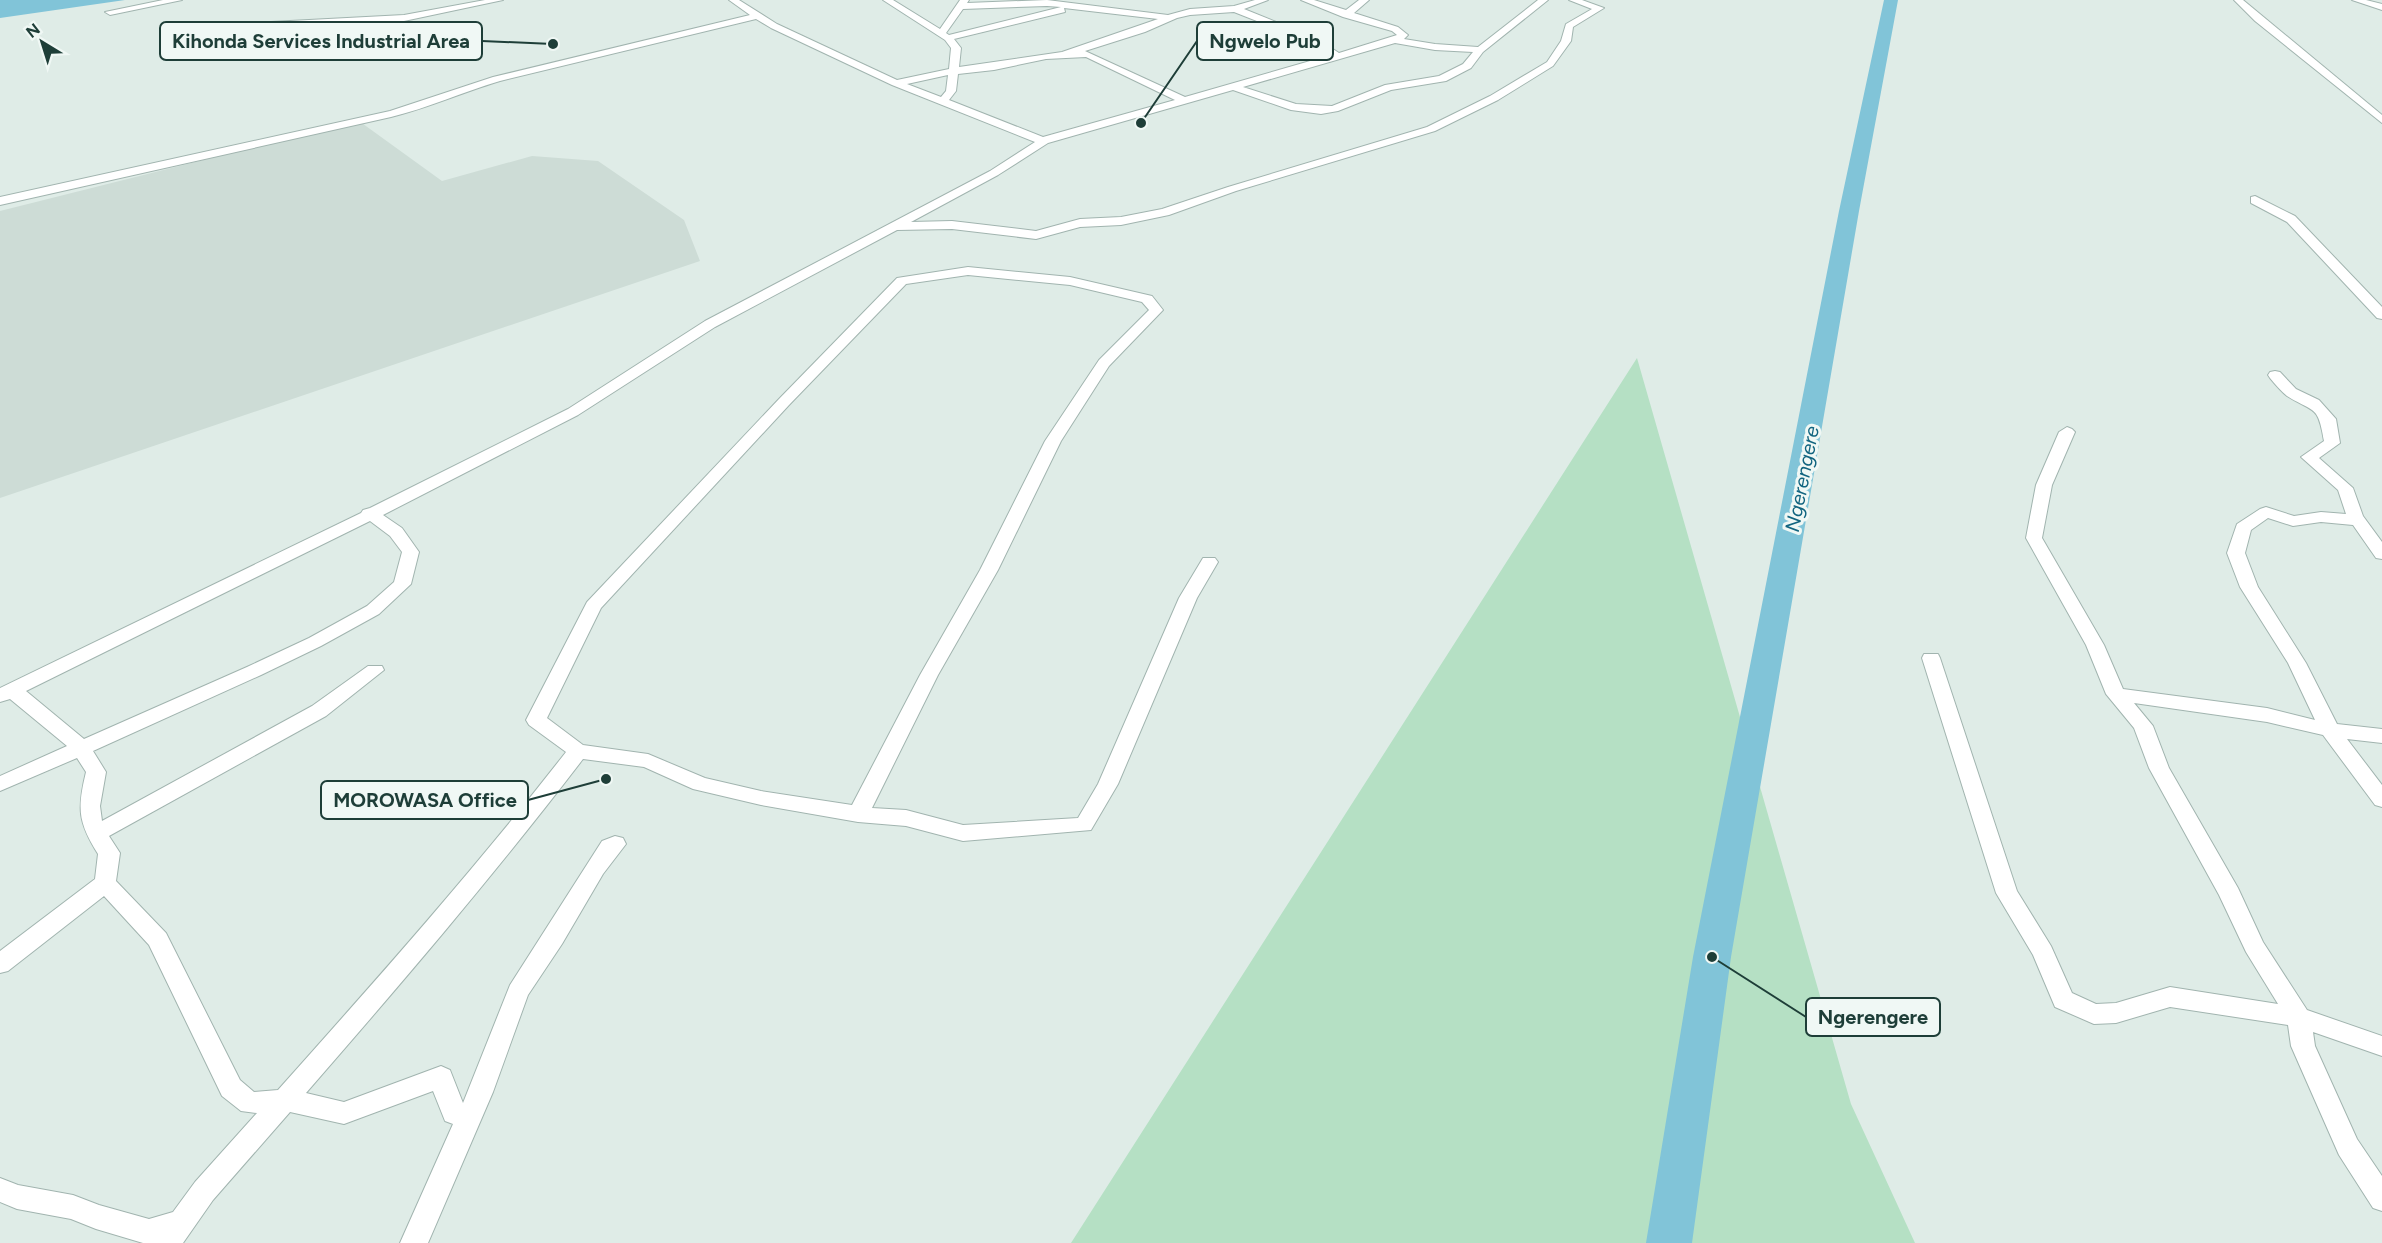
<svg xmlns="http://www.w3.org/2000/svg" width="2382" height="1243" font-family="Figtree,sans-serif">
<rect width="100%" height="100%" fill="#dfece7"/>
<polygon fill="#cddcd6" points="359,121 442,181 532,156 598,161 684,220 700,261 0,498 0,211"/>
<polygon fill="#b5e0c4" points="1637,358 1851,1104 1915,1243 1071,1243"/>
<polygon fill="#81c4d8" points="0,0 125,0 0,18"/>
<g fill="none" stroke-linecap="round" stroke-linejoin="round">
<polygon fill="#81c4d8" fill-rule="evenodd" points="1884,0 1898,0 1859,211 1731,957 1692,1243 1646,1243 1693,957 1839,211"/>
<defs>
<g id="minor">
<polygon points="163,0 182,0 110,15 105,12"/>
<polygon points="485,0 503,0 404,21 271,28 266,25 271,22 404,15"/>
<path d="M729,0H739L777,24L897,80L949,69L951,48L945,40L883,0H893L940,29L960,0H969L967,3L1047,0L1168,15L1190,9L1234,6L1255,0H1268L1244,9L1316,38L1339,53L1397,35L1392,31L1343,17L1301,0H1314L1346,10L1359,0H1369L1354,13L1398,27L1408,35L1404,39L1435,44L1478,47L1538,0H1548L1483,52L1471,68L1446,81L1391,90L1338,111L1321,114L1291,110L1233,90L1048,143L998,175L911,222L952,221L1036,231L1080,219L1121,217L1162,209L1228,187L1427,127L1490,96L1547,62L1561,41L1566,24L1592,9L1569,0H1582L1604,8L1573,27L1571,41L1553,66L1498,100L1435,131L1236,191L1169,215L1121,225L1080,227L1036,239L952,229L897,230L715,327L578,415L383,515L402,528L419,552L411,584L379,614L321,646L261,675L93,751L106,772L100,806L102,821L312,706L368,666H382L384,670L326,716L109,836L120,853L116,881L166,933L240,1080L254,1092L278,1090C377,979 475,869 566,752L529,725L526,720L587,602L779,399L897,278L968,267L1070,277L1152,296L1163,310L1109,366L1061,441L998,570L938,675L872,808L906,810L963,825L1078,818L1098,784L1179,598L1203,558H1215L1218,562L1197,598L1118,784L1091,830L963,841L906,826L858,822L761,805L693,789L644,767L583,759C495,874 401,984 306,1093L344,1102L441,1066L450,1070L463,1103L510,985L602,841L615,836L623,838L626,844L603,874L562,944L528,995L493,1092L428,1243H400L453,1124L445,1121L433,1091L344,1124L290,1112L213,1200L183,1243H143L96,1229L71,1219L17,1209L0,1202V1178L18,1185L73,1195L99,1205L149,1219L173,1212L195,1182L257,1113L241,1111L222,1096L149,945L104,896L8,971L0,973V951L95,879L98,854C78,822 77,809 86,772L77,758L0,791V776L67,746L10,699L0,702V688L361,513L363,510L370,508L568,409L705,321L990,171L1035,142L892,85L771,28L756,19L500,81C463,92 428,108 391,117L0,205V197L390,111L493,77L750,15ZM1047,6L1061,7L949,35L946,33L963,9ZM1064,8L1158,19L1062,52L959,67L961,48L954,39L1065,12ZM1234,12L1310,42L1331,55L1185,97L1085,51L1145,32L1177,18L1190,15ZM1395,43L1435,50L1473,52L1463,64L1439,76L1385,85L1332,106L1296,104L1243,87ZM1086,57L1175,100L1043,137L949,100L956,91L958,74L994,70L1046,59ZM948,75L946,91L941,97L907,84ZM968,275L1070,285L1142,302L1149,310L1099,360L1045,441L980,570L920,675L852,805L761,791L705,778L648,754L583,745L547,718L601,608L789,405L906,284ZM370,521L390,536L402,552L394,582L367,606L309,638L247,667L84,739L26,691Z"/>
<polygon points="2234,0 2243,0 2382,115 2382,123 2255,21"/>
<polygon points="2352,0 2366,0 2382,4 2382,10"/>
<polygon points="2255,196 2295,216 2382,307 2382,319 2377,318 2287,222 2251,203 2251,197"/>
<path d="M2275,371L2280,372L2296,389L2319,400L2336,419L2340,443L2319,458L2353,488L2363,516L2382,542V559L2376,558L2353,525L2321,522L2293,526L2268,518L2251,530L2245,553L2258,587L2306,663L2337,724L2382,729V743L2347,739L2382,785V807L2375,805L2323,735L2267,722L2134,703L2153,726L2169,768L2238,888L2263,942L2307,1010L2382,1036V1056L2313,1032L2315,1046L2357,1139L2382,1176V1211L2373,1208L2339,1155L2291,1046L2288,1025L2170,1007L2116,1023L2094,1024L2055,1007L2033,955L1996,893L1922,658L1924,654H1938L1940,658L2017,891L2051,946L2072,993L2096,1004L2116,1003L2170,987L2278,1004L2246,952L2219,895L2149,768L2134,728L2106,694L2086,645L2026,538L2036,485L2059,432L2067,427L2072,429L2075,432L2052,485L2042,538L2104,645L2123,689L2267,708L2315,720L2288,663L2240,587L2227,553L2237,524L2260,509L2266,507L2294,516L2321,512L2346,514L2338,490L2301,457L2324,441C2318,404 2314,413 2287,396C2281,391 2275,384 2270,378L2268,375L2270,372Z"/>
</g>
</defs>
<use href="#minor" stroke="#a1b4af" stroke-width="2"/>
<use href="#minor" fill="#fff" fill-rule="evenodd"/>
</g>
<g text-anchor="middle" stroke-width="6" stroke-linejoin="round" paint-order="stroke">
<g font-size="20" font-style="italic" fill="#126580" stroke="#f0f8f5">
<text transform="translate(1802 479) rotate(-79)" y="7">Ngerengere</text>
</g>
</g>
<path fill="none" stroke="#1e3e38" stroke-width="2" d="M1141 123L1197 41M553 44L482 41M606 779L528 800M1712 957L1806 1017"/>
<g fill="#1e3e38" stroke="#f0f8f5" stroke-width="2">
<circle cx="1141" cy="123" r="6"/>
<circle cx="553" cy="44" r="6"/>
<circle cx="606" cy="779" r="6"/>
<circle cx="1712" cy="957" r="6"/>
</g>
<g fill="#f0f8f5" stroke="#1e3e38" stroke-width="2">
<rect x="1197" y="22" width="136" height="38" rx="6"/>
<rect x="160" y="22" width="322" height="38" rx="6"/>
<rect x="321" y="781" width="207" height="38" rx="6"/>
<rect x="1806" y="998" width="134" height="38" rx="6"/>
</g>
<g font-size="20" text-anchor="middle" font-weight="bold" fill="#1e3e38">
<text x="1265" y="48">Ngwelo Pub</text>
<text x="321" y="48">Kihonda Services Industrial Area</text>
<text x="425" y="807">MOROWASA Office</text>
<text x="1873" y="1024">Ngerengere</text>
</g>
<g transform="translate(42 42) rotate(322)" stroke="#f0f8f5" stroke-width="4.5" paint-order="stroke">
<path d="M0-4.5L10 22L0 15L-10 22Z" fill="#1e3e38"/>
<text y="-9" font-size="16" font-weight="bold" text-anchor="middle" fill="#1e3e38">N</text>
</g>
</svg>
